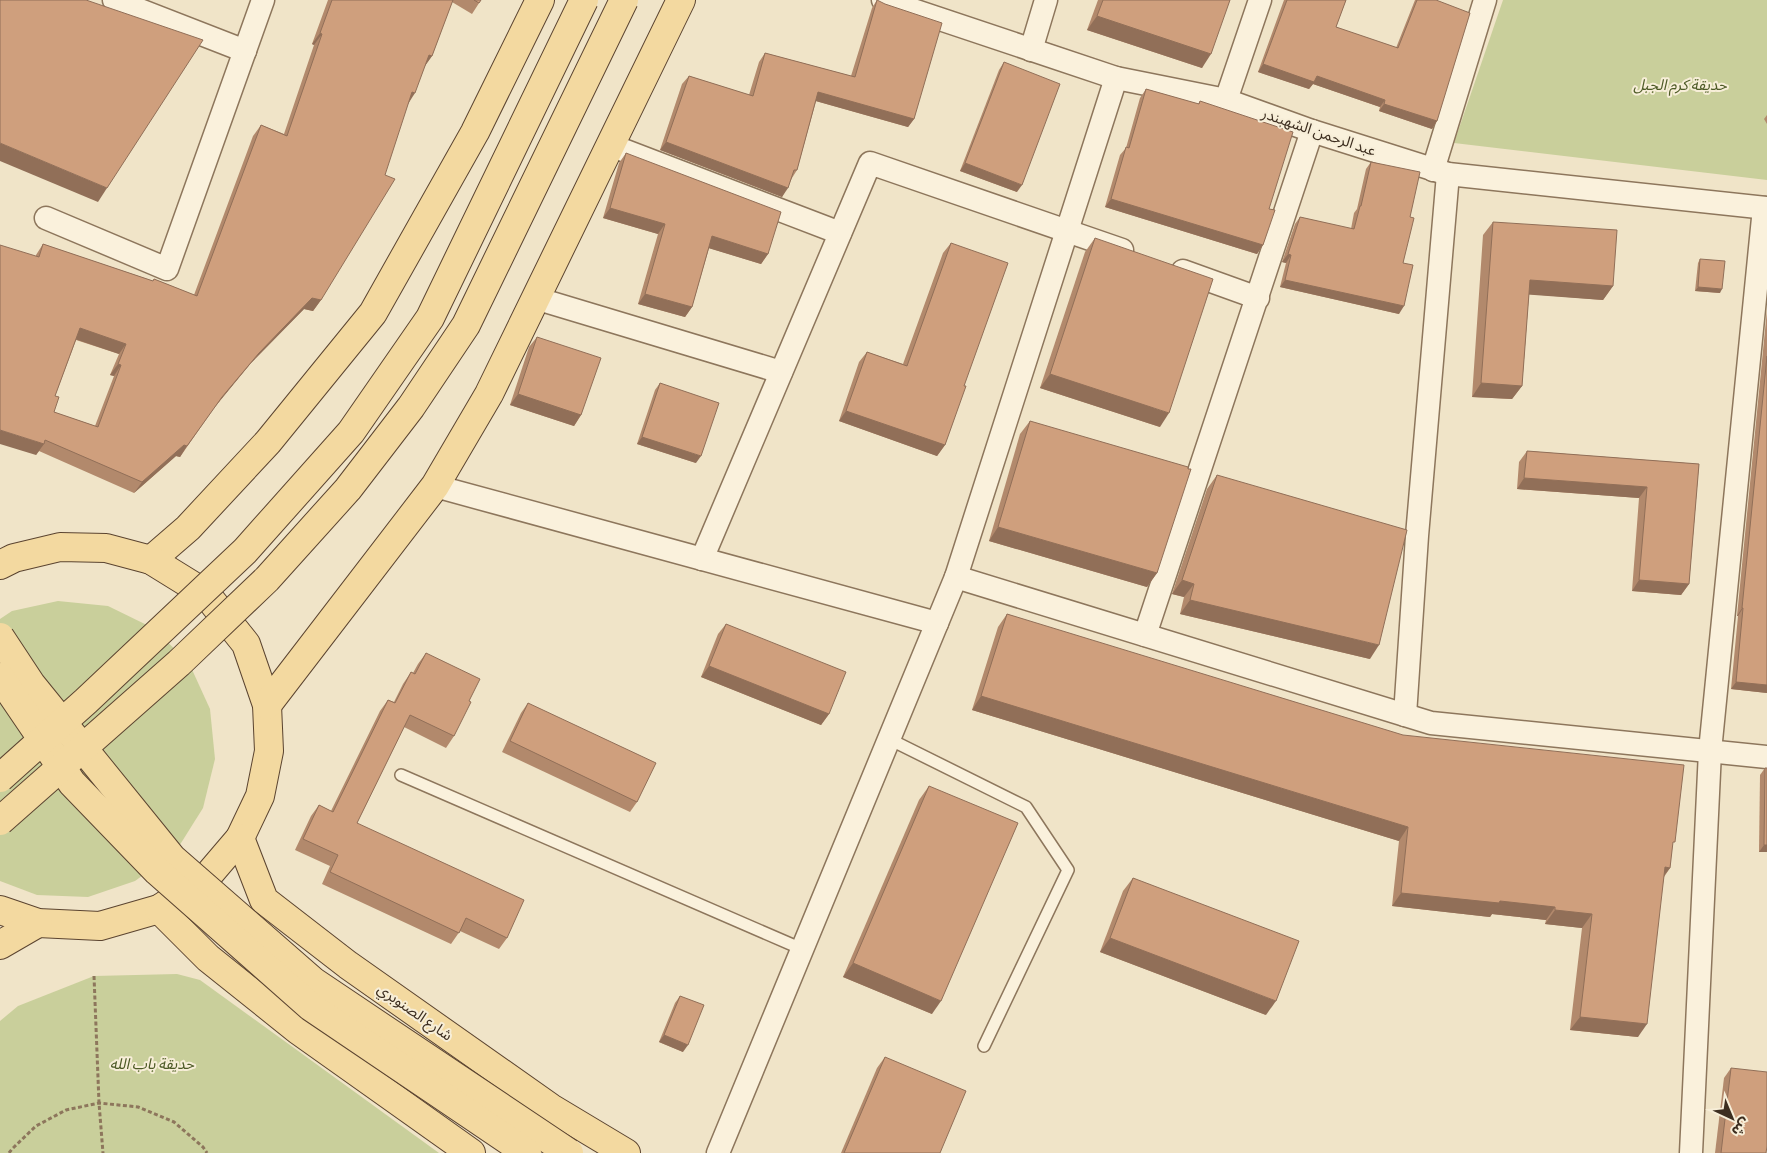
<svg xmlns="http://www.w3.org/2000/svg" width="1767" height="1153" font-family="Bitter,'Noto Sans Arabic',serif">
<rect width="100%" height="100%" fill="#f0e4c8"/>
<g fill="#c9cf9b">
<polygon points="1503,0 1767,0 1767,180 1454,143"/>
<polygon points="58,601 108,606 153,628 189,663 210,709 215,759 203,808 176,851 135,881 88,897 37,895 0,881 0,619 12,611"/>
<polygon points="177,974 200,980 439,1153 0,1153 0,1021 18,1006 94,976"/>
</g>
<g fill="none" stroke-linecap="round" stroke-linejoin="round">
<defs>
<g id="service">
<polyline points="889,739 1026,807 1068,870 984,1046"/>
<polyline points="401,775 802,949"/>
</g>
<g id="minor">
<polyline points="114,0 245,51"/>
<polyline points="883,0 1116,78 1226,100 1312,131 1448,174 1767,208"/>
<polyline points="1031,50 1046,0"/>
<polyline points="1226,100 1260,0"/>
<polyline points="610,145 840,233"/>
<polyline points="1433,170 1485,0"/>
<polyline points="46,218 167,269 263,0"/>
<polyline points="1183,271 1258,298"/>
<polyline points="535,298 781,372"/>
<polyline points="435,486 937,623"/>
<polyline points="702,559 870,163 1122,250"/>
<polyline points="956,577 1431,723 1767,757"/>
<polyline points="1145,635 1312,131"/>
<polyline points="1405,715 1417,536 1448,174"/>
<polyline points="718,1153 956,577 1116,78"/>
<polyline points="1691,1153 1710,751 1764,208"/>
</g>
<g id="primary">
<polyline points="151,560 188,528 268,442 373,313 475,132 540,0"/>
<polyline points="0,565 14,558 60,547 106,548 151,560 206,594 246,644 267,705 269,751 260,796 240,838 205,879 159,909 100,926 38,923 0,910"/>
<polyline points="267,705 435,486 489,394 681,0"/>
<polyline points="240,838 264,900 348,965 551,1108 626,1153"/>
<polyline points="159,909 208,958 298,1030 471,1153"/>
<polyline points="0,945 38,923"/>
</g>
</defs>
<use href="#service" stroke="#8d765c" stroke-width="14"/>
<use href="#minor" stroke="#8d765c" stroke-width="25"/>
<use href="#primary" stroke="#5b4430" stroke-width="30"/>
<g stroke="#8d765c" stroke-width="3" stroke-dasharray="4 2.5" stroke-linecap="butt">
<polyline points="94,976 99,1103 103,1153"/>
<polyline points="9,1153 12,1149 36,1126 66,1110 99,1103 138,1107 174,1122 203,1147 207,1153"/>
</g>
<use href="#service" stroke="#faf1dc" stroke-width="11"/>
<use href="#minor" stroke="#faf1dc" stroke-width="22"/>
<use href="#primary" stroke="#f3d9a0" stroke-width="28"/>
<defs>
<g id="primary-bridge">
<polyline points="0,637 31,684 172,858 314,982 569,1153"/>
<polyline points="0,677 72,783 157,871 311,1007 527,1153"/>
<polyline points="0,778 86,701 245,551 351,432 430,318 584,0"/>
<polyline points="0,821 179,663 267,579 348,489 411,407 466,325 624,0"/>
</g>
</defs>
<use href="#primary-bridge" stroke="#5b4430" stroke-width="30" stroke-linecap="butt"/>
<use href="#primary-bridge" stroke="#f3d9a0" stroke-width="28"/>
</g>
<g fill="#b2896c" fill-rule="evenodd">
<path d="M328,0H481L472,14L452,2L432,56L425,66L321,300L313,311L304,309L251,363L214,408L180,457L176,456L134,493L39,451L36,455V255L43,244L153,281L154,279L194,295L253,136L261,125L284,134L314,45L312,44ZM76,340L119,354L110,375L114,376L95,426L54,412L55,396Z"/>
<polygon points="877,0 914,119 908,127 816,101 797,170 792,178 782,197 660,150 682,84 689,76 749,95 759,62 765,53 851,76 872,8"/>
<polygon points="1098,0 1230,0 1202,68 1087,30"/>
<polygon points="1284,0 1346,0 1336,27 1396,48 1415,0 1436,0 1437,121 1432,129 1379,111 1380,107 1313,84 1309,89 1258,72"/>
<polygon points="1004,62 1017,192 960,171 999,70"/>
<polygon points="1146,89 1198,104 1200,101 1269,209 1263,245 1257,254 1105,207 1120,155 1126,148 1140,98"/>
<polygon points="1767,115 1767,124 1764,119"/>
<polygon points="626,153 768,254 761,264 709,248 692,307 685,317 638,304 658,234 603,218 619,163"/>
<polygon points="1371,162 1410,217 1403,263 1399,314 1280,287 1286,263 1282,262 1295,224 1300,217 1351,229 1354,213 1357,209 1366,169"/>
<polygon points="1493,222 1613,286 1603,300 1529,294 1522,386 1512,399 1472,397 1483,235"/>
<polygon points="1095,238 1160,427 1040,388 1085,252"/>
<polygon points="951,243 964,386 945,445 937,456 839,421 859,362 867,352 903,364 943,253"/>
<polygon points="1700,259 1720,293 1695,291 1698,263"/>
<polygon points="1767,310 1767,693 1731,689 1738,616 1737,616"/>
<polygon points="537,337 581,415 574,426 510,405 529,347"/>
<polygon points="660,383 696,463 637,444 655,390"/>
<polygon points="1030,421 1157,573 1147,587 989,541 1020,434"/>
<polygon points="1527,451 1699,464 1689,584 1681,595 1632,591 1639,498 1517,489 1519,462"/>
<polygon points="1217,475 1370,659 1180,614 1184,597 1172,594 1207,489"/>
<polygon points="1007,614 1672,846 1670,868 1664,877 1638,1037 1570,1030 1582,928 1545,924 1546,920 1492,914 1490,917 1392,906 1399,841 972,710 998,627"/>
<polygon points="726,624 829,714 821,725 701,677 718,634"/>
<polygon points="426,653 469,701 454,736 446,748 404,727 357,823 507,938 499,949 460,931 451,944 322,884 330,866 295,850 311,816 319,805 331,811 380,711 388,700 394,702 403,684 411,672 413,673 418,664"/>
<polygon points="528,703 637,802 630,812 502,752 521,713"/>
<polygon points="1765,768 1767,852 1759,852 1760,775"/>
<polygon points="929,786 932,1014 843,977 919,800"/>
<polygon points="1133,878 1266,1015 1100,952 1123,891"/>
<polygon points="680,996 683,1052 659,1042 675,1003"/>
<polygon points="885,1057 940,1153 841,1153 877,1068"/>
<polygon points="1731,1068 1766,1153 1715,1153 1724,1078"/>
</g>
<g fill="#916f58">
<polygon points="1097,16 1211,54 1202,68 1087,30"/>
<polygon points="320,33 322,34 314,45 312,44"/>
<polygon points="429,55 432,56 424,67"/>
<polygon points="1263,64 1317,76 1385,100 1380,107 1313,84 1309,89 1258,72"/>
<polygon points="412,92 415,93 408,104"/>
<polygon points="818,92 914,119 908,127 812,100"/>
<polygon points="1384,104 1437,121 1432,129 1379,111"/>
<polygon points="666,142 788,188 782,197 660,150"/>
<polygon points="0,143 107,188 98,202 0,161"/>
<polygon points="965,163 1022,185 1017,192 960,171"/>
<polygon points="1111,199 1263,245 1257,254 1105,207"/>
<polygon points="610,208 665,224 658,234 603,218"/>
<polygon points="712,236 768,254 761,264 705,247"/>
<polygon points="1288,254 1291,255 1286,263 1282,262"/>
<polygon points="1285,280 1404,306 1399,314 1280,287"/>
<polygon points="1530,280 1613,286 1603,300 1520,294"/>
<polygon points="1698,287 1722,289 1720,293 1695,291"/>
<polygon points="645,294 692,307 685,317 638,304"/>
<polygon points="312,298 321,300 313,311 304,309 251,363 214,408 222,397 259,353"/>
<polygon points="80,328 126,344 119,354 72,338"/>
<polygon points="118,364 121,365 114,376 110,375"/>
<polygon points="1050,374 1169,413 1160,427 1040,388"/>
<polygon points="1481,383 1522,386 1512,399 1472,397"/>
<polygon points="518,394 581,415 574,426 510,405"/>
<polygon points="846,411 945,445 937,456 839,421"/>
<polygon points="0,430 44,444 36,455 0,444"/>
<polygon points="642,437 701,456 696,463 637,444"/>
<polygon points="184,445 187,446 180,457 176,456 134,493 142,482"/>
<polygon points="1524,478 1647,487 1639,498 1517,489"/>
<polygon points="998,527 1157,573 1147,587 989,541"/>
<polygon points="1182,580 1194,584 1184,597 1172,594"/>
<polygon points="1639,580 1689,584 1681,595 1632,591"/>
<polygon points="1190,600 1379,645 1370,659 1180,614"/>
<polygon points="1742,608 1743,608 1738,616 1737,616"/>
<polygon points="709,666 829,714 821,725 701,677"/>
<polygon points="1736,682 1767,685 1767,693 1731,689"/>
<polygon points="981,696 1408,827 1399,841 972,710"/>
<polygon points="1764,845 1767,845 1767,852 1759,852"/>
<polygon points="1665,867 1670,868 1660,881"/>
<polygon points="1401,893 1500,901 1555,907 1546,920 1492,914 1490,917 1392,906"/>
<polygon points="1555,910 1592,914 1582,928 1545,924"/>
<polygon points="1110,938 1276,1001 1266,1015 1100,952"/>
<polygon points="853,963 941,1001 932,1014 843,977"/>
<polygon points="1580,1017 1647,1024 1638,1037 1570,1030"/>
<polygon points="664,1035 688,1045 683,1052 659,1042"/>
</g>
<g fill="#cf9f7d" stroke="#916f58" fill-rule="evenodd">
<polygon points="0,0 86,0 203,40 107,188 0,143"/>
<path d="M332,0H453L432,56L429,55L415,93L412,92L385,175L395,179L321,300L312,298L259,353L222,397L187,446L184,445L142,482L45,440L44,444L0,430V245L39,257L43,244L153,281L154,279L197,296L261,125L287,136L322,34L320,33ZM80,328L126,344L118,364L121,365L98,427L54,412L59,397L55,396Z"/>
<polygon points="474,0 481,0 479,3"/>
<polygon points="877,0 885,4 942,23 914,119 818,92 797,170 794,170 788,188 666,142 689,76 753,96 765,53 855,77"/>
<polygon points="1103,0 1230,0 1211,54 1097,16"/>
<polygon points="1287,0 1346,0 1336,27 1398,48 1417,0 1436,0 1470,13 1437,121 1384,104 1385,100 1317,76 1314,82 1263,64"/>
<polygon points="1004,62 1060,84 1022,185 965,163"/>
<polygon points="1146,89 1199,104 1200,101 1293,132 1269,209 1275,210 1263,245 1111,199 1126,147 1129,148"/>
<polygon points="626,153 781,212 768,254 712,236 692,307 645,294 665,224 610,208"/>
<polygon points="1371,162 1420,172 1410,217 1414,218 1403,263 1413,265 1404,306 1285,280 1291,255 1288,254 1300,217 1354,229 1360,206 1361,206"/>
<polygon points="1493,222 1617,230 1613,286 1530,280 1522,386 1481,383"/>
<polygon points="1095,238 1213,279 1169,413 1050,374"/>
<polygon points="951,243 1008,263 964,386 966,386 945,445 846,411 867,352 907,366"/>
<polygon points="1700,259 1725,261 1722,289 1698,287"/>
<polygon points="537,337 601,358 581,415 518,394"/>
<polygon points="1767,356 1767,685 1736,682 1743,608 1742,608"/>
<polygon points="660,383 719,403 701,456 642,437"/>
<polygon points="1030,421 1188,467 1188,469 1191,469 1157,573 998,527"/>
<polygon points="1527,451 1699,464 1689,584 1639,580 1647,487 1524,478"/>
<polygon points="1217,475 1407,530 1379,645 1190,600 1194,584 1182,580"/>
<polygon points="1007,614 1403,735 1684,765 1675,842 1673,842 1670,868 1665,867 1647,1024 1580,1017 1592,914 1555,910 1555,907 1500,901 1499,903 1401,893 1408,827 981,696"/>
<polygon points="726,624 846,672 829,714 709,666"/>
<polygon points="426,653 480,679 469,701 471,702 454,736 410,715 357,823 524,900 507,938 466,918 459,933 330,872 338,855 303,839 319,805 333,812 388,700 395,703 411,672 415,674"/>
<polygon points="528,703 656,763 637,802 510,741"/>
<polygon points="1765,768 1767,768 1767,845 1764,845"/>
<polygon points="929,786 1018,823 941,1001 853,963"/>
<polygon points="1133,878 1299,941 1276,1001 1110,938"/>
<polygon points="680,996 704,1005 688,1045 664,1035"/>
<polygon points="885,1057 966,1091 940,1153 844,1153"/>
<polygon points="1731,1068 1767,1072 1767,1146 1766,1153 1721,1153"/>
</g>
<g text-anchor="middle" stroke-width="4" stroke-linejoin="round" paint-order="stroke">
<g font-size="15" font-style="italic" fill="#4d5a26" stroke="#f7eed8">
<text x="1680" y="90">حديقة كرم الجبل</text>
<text x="152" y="1069">حديقة باب الله</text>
</g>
<g font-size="15" fill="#3d2e20" stroke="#f7eed8">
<text transform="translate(1319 132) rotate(19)" y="5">عبد الرحمن الشهبندر</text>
<text transform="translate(415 1012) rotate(35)" y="5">شارع الصنوبري</text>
</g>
</g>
<g transform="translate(1732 1118) rotate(136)" stroke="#f7eed8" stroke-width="4" paint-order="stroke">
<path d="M0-4L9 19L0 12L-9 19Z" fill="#3d2e20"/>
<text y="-8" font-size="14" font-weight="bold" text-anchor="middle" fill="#3d2e20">ش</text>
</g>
</svg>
